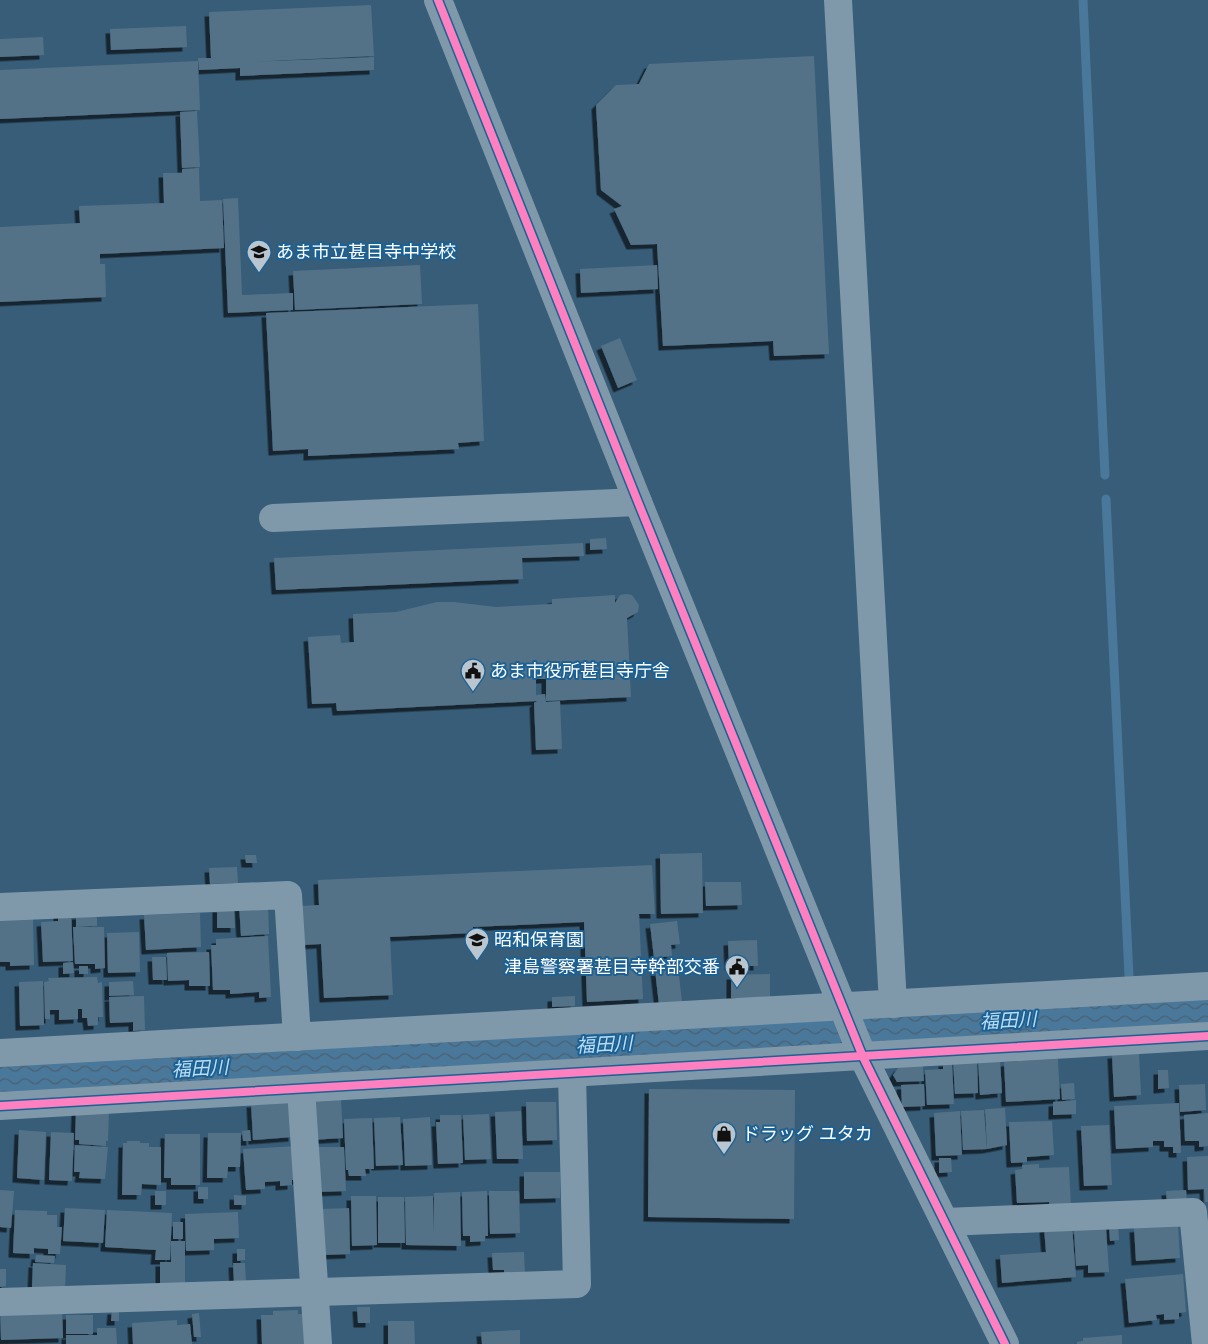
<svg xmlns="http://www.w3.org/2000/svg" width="1208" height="1344" font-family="'Noto Sans','Noto Sans JP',sans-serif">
<defs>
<pattern id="water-waves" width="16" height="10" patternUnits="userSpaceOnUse" patternTransform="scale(1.25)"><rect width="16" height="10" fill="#4a789b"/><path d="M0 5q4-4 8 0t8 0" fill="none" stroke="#4b6070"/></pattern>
<filter id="shadow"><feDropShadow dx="-4.5" dy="4.5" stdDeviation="0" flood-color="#0009"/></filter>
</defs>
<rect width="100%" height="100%" fill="#375d78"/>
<polygon fill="url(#water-waves)" points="1208,998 1208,1026 0,1094 0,1066"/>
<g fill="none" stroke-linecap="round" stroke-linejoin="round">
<g stroke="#4a789b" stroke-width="9">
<polyline points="1083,0 1105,475"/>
<polyline points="1106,499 1129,976"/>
</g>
</g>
<g fill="#537287" filter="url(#shadow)">
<polygon points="371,5 374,56 249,62 374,57 374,70 240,76 240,68 199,70 198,58 211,58 209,12"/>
<polygon points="186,26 187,47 111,50 110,29"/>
<polygon points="43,37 44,55 0,57 0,39"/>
<polygon points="814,56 829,354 774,356 773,341 663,346 657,244 631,245 614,209 622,206 601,190 596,105 616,85 639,84 649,64"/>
<polygon points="198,61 200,110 0,119 0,70"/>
<polygon points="197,111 200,167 182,168 180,112"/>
<polygon points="199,168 200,201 222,200 224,248 100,254 100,264 105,264 106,297 0,302 0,227 80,223 79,206 164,203 163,173 182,173 182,169"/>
<polygon points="238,198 242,295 293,293 293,310 228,313 223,199"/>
<polygon points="420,265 422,304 295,310 293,271"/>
<polygon points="657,265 658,289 581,293 580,269"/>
<polygon points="478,304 484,441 458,443 459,449 308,456 308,449 273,451 266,313"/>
<polygon points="620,338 637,380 618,388 601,346"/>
<polygon points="606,538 607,549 590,550 590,539"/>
<polygon points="583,543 584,556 522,558 523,579 276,590 274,558"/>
<polygon points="626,594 632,595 639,605 638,612 627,618 631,697 546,701 546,679 536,679 536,695 545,694 546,702 560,701 562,749 536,750 534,703 537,701 337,711 336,703 312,704 308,637 340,635 341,643 354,642 353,614 396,612 437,602 454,602 496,607 552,604 552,599 615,595 615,603 620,595"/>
<polygon points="702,853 703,913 661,914 660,854"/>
<polygon points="245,855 256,855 257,863 246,863"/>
<polygon points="652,865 655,914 639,914 643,999 587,1002 584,922 473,927 473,933 390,937 393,995 324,998 321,944 303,945 301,906 319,905 318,880"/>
<polygon points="237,867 238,883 210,884 209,868"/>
<polygon points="705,882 741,882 742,905 706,906"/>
<polygon points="268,903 269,934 241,936 239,904"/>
<polygon points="217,908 234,908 235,928 217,928"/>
<polygon points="58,912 71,912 73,961 43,962 41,922 58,921"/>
<polygon points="200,913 201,947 146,950 144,915"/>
<polygon points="97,914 97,926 76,927 76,915"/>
<polygon points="33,919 34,965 10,966 10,962 0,962 0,920"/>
<polygon points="677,921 680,944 671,945 672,956 654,958 650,924"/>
<polygon points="73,927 104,927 105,968 95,969 95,964 75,964"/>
<polygon points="139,932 140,972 108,973 107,933"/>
<polygon points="268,936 271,997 259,998 259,992 230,994 230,990 213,990 211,945 216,945 216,939"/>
<polygon points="757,940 758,966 729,966 728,941"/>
<polygon points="209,952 210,986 189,986 189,980 168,981 167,953"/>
<polygon points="152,957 166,957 167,980 153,980"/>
<polygon points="677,958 682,1002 659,1005 654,961"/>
<polygon points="73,962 74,973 63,974 63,963"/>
<rect x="79" y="966" width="9" height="8"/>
<polygon points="770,974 770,998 731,998 731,975"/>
<polygon points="97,977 98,983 102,982 103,1017 98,1017 98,1025 88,1026 87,1018 82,1018 82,1009 78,1009 78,1019 59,1020 59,1010 50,1010 50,1019 45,1019 44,982 49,981 48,978"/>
<polygon points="43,981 44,1025 20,1026 19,982"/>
<polygon points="133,981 134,995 109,996 109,982"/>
<polygon points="144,996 145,1030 133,1031 133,1022 110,1023 109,997"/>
<polygon points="575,996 575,1006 552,1007 552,997"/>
<polygon points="1139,1053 1141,1095 1114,1097 1112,1054"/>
<polygon points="977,1059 978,1093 955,1094 953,1061"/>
<polygon points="1000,1059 1002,1093 980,1095 978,1060"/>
<polygon points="1058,1059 1060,1099 1006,1102 1004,1062"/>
<polygon points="943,1062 952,1062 954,1104 927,1105 925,1070 943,1069"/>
<polygon points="923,1066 924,1081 897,1082 893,1075 899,1067"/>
<polygon points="1158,1070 1168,1070 1169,1088 1158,1089"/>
<polygon points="1074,1083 1075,1099 1062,1100 1061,1084"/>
<polygon points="924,1084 925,1106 902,1107 901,1085"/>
<polygon points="1205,1084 1206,1110 1180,1112 1179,1085"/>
<polygon points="649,1089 795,1090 794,1219 648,1217"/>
<polygon points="341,1099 343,1138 311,1140 309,1100"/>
<polygon points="1076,1100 1076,1114 1053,1115 1053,1102"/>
<polygon points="292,1102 293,1137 253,1140 251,1103"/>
<polygon points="526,1102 556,1102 557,1140 527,1141"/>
<polygon points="1179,1103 1181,1153 1173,1153 1173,1147 1164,1147 1164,1141 1153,1141 1153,1147 1116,1149 1114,1106"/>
<polygon points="1005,1108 1007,1145 987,1149 985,1109"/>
<polygon points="76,1110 109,1111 108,1141 106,1141 106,1146 79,1144 79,1140 75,1140"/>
<polygon points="984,1110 987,1149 963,1150 961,1111"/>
<polygon points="521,1111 523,1159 497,1159 495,1112"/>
<polygon points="960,1111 962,1155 936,1156 934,1113"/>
<polygon points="1208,1113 1208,1146 1199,1147 1199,1141 1185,1141 1184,1115"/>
<polygon points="489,1114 491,1159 465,1160 463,1115"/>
<polygon points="440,1115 461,1115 463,1163 438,1164 436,1122 440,1122"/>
<polygon points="400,1117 403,1165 376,1166 374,1118"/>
<polygon points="430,1117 432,1165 405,1166 403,1119"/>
<polygon points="372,1118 374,1169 365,1169 366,1176 349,1176 348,1170 346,1170 344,1119"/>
<polygon points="1052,1121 1054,1155 1027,1157 1027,1162 1011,1163 1009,1122"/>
<polygon points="1109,1125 1112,1185 1084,1186 1081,1126"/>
<polygon points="19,1130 46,1132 44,1180 17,1178"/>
<polygon points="250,1130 251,1141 243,1141 242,1131"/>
<polygon points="51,1132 74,1133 72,1181 49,1180"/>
<polygon points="208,1133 241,1133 240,1167 228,1167 227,1178 207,1178"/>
<polygon points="165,1134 200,1134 200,1185 171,1185 171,1178 164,1178"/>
<polygon points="127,1141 140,1141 140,1143 149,1143 149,1147 161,1147 161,1185 142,1184 141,1195 122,1195 123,1143 127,1143"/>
<polygon points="75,1145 108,1147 105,1179 79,1178 80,1172 74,1172"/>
<polygon points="297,1146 298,1180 292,1180 292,1185 280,1186 280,1181 265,1182 265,1189 246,1190 243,1149"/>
<polygon points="316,1147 344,1147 346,1191 318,1192"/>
<polygon points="1208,1156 1208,1202 1205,1202 1204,1189 1188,1190 1187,1157"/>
<polygon points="939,1158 951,1158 952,1172 939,1173"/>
<polygon points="1039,1164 1039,1168 1069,1167 1071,1207 1050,1208 1049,1202 1017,1203 1015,1170 1022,1169 1022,1165"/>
<polygon points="524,1172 560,1172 560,1198 524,1199"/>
<rect x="198" y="1187" width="10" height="12"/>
<polygon points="0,1190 14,1191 11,1228 0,1227"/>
<polygon points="1186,1190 1187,1203 1167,1204 1166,1191"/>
<rect x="155" y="1191" width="11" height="14"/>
<polygon points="487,1191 488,1236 485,1236 485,1241 470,1242 470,1236 463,1236 462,1192"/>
<polygon points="489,1191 519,1191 520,1233 490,1234"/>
<polygon points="460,1192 461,1246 406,1245 405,1197 433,1196 434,1236 434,1193"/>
<polygon points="234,1195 246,1196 246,1205 234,1205"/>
<polygon points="351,1196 376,1196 377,1245 352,1246"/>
<polygon points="378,1197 404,1197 405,1243 378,1243"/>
<polygon points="65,1208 105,1210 103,1243 63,1241"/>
<polygon points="349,1208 350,1254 323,1255 322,1209"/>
<polygon points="15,1210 47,1211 47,1215 57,1215 57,1227 62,1227 60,1254 48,1254 48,1249 34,1248 34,1254 13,1253"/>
<polygon points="107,1210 172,1213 170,1260 155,1260 156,1250 105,1247"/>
<polygon points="238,1212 239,1238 214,1239 214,1250 186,1251 185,1214"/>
<rect x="173" y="1222" width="10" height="17"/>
<polygon points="1178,1224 1180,1258 1136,1261 1134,1228"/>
<polygon points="1109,1225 1118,1225 1119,1240 1110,1241"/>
<polygon points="1072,1226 1076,1277 1002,1283 1000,1255 1046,1252 1044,1228"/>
<polygon points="1106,1228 1109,1272 1088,1273 1088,1265 1076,1266 1074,1230"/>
<polygon points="171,1241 185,1241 185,1285 160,1285 160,1262 171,1262"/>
<polygon points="237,1249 245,1249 245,1260 237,1261"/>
<polygon points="524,1252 525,1275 504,1275 504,1270 493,1270 492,1253"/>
<polygon points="36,1255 55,1256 54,1263 35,1262"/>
<polygon points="33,1263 66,1265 65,1289 32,1287"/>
<polygon points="233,1263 245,1263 246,1283 234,1283"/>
<polygon points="0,1269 6,1269 6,1286 0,1287"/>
<polygon points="1183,1274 1186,1312 1179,1313 1179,1319 1164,1320 1164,1314 1156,1315 1157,1320 1129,1323 1125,1279"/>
<polygon points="62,1305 63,1338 1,1340 0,1307"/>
<polygon points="357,1307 370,1307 370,1323 358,1323"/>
<polygon points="112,1310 119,1310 119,1321 111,1321"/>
<polygon points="298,1310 298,1314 304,1314 305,1344 262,1344 261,1315 273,1315 273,1311"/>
<polygon points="199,1313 201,1337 194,1337 192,1314"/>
<rect x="66" y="1315" width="27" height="19"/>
<polygon points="177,1320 177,1325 190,1324 192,1344 133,1344 132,1323"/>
<polygon points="388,1321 414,1321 415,1344 388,1344"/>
<polygon points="97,1328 116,1328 117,1344 66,1344 66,1335 97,1335"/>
<polygon points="520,1330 520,1344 482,1344 481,1332"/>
<polygon points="1122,1335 1122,1344 1077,1344 1077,1342 1083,1341 1083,1338"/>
</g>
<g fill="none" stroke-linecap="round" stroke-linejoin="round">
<g stroke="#7f99ab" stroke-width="28">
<polyline points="438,0 638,502 863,1057 1005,1344"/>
<polyline points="838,0 893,1004"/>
<polyline points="273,518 638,502"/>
<polyline points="0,907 288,895 297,1037"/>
<polyline points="0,1053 1208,986"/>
<polyline points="301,1089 318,1344"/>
<polyline points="0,1106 1208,1036"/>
<polyline points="945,1222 1193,1212 1206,1344"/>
<polyline points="0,1302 577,1284 572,1074"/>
</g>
<defs>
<g id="cycleway">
<polyline points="438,0 638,502 863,1057 1005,1344"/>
<polyline points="0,1106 1208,1036"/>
</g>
</defs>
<use href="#cycleway" stroke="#1c6193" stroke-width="11"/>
<use href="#cycleway" stroke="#ff80c0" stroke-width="8"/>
</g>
<defs>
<symbol id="school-pin" viewBox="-11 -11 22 30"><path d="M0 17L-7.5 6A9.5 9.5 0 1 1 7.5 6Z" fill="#b9c6d0" stroke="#1c6193"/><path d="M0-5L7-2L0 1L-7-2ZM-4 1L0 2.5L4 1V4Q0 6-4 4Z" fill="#111"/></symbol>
<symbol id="civic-pin" viewBox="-11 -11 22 30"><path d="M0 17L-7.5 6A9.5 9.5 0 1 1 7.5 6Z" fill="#b9c6d0" stroke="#1c6193"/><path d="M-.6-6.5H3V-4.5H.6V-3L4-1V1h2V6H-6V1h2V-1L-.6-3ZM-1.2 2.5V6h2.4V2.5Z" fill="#111"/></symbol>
<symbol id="shop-pin" viewBox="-11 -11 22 30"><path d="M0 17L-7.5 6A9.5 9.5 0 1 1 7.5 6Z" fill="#b9c6d0" stroke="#1c6193"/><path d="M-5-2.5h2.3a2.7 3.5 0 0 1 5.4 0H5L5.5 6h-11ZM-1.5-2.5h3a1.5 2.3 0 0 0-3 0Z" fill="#111"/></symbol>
</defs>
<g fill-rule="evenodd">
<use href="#school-pin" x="245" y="238" width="28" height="38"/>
<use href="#civic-pin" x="459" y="657" width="28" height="38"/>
<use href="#school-pin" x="463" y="926" width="28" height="38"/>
<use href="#civic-pin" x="723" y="953" width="28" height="38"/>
<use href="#shop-pin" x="710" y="1120" width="28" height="38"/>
</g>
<g text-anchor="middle" stroke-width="4" stroke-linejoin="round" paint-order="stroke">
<g font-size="18" fill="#fff" stroke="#1c6193" text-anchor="start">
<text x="276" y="258">あま市立甚目寺中学校</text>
<text x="490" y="677">あま市役所甚目寺庁舎</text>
<text x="494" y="946">昭和保育園</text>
<text x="720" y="973" text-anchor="end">津島警察署甚目寺幹部交番</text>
<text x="742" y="1140">ドラッグ ユタカ</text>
</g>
<g font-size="19" font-style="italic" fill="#baddf6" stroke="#1c6193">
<text transform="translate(1008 1020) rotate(-3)" y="7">福田川</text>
<text transform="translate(604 1044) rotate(-3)" y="7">福田川</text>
<text transform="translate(200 1068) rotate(-3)" y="7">福田川</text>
</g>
</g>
</svg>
